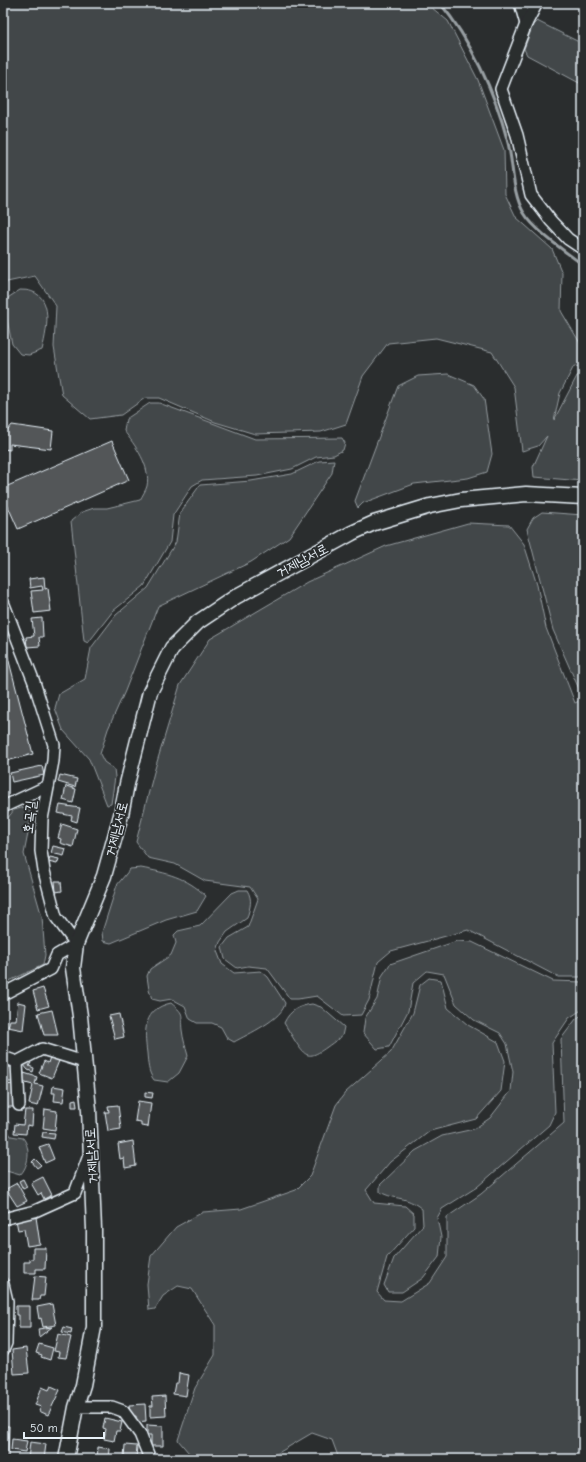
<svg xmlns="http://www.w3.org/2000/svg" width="586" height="1462" font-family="'Comic Neue','Poor Story',sans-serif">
<rect width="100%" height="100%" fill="#2a2d2e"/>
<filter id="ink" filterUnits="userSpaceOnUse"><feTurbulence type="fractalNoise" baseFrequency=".025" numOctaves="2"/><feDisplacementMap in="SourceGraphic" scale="8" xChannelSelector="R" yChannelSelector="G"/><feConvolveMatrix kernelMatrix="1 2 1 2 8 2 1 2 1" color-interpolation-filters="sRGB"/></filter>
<g filter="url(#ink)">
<g fill="#424648" stroke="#959ca0">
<polygon points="3,3 426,3 448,21 478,80 504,150 505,194 516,217 552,249 562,273 561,311 583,348 583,367 574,366 560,393 554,420 577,376 583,374 583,481 534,477 533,467 547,436 538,446 522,451 514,387 492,352 436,338 388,343 363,376 346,424 321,432 255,434 215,422 159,398 145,398 121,415 90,419 62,395 54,347 56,306 35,276 7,282 3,289"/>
<polygon points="537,21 583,44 583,85 527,55 524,49 533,25"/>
<path d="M20,290C55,289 48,326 42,350L29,355L20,354L12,344L4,305L9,297Z"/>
<polygon points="448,374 474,385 484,399 492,454 487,472 468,478 414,484 363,503 358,508 355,501 398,386 418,376"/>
<path d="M150,403H159L255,439L342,438L345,443L343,450L334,455L316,457L292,469L257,476L202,480L192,486L173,515L170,542L144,586L113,611L88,643L84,641L71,521L82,512L94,508H107L140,500C142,496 146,490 147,486C151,466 135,445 124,431L126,419Z"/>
<polygon points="334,460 332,473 289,537 251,562 158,606 125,691 108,729 100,754 104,762 114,769 115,777 111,804 107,805 89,759 63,730 55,708 59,694 85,679 91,648 116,615 148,588 176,542 180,513 200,485 251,481 292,474 319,461"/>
<polygon points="542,512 583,515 583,689 579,689 553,630 527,529 533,518"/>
<polygon points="468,523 509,525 524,544 537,585 546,628 575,703 583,699 583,974 580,977 558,977 468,930 391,951 378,962 369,1000 361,1015 343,1016 317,996 298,999 290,999 267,968 248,966 237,968 225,959 222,947 229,938 248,927 258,899 250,887 205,881 175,864 148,858 136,842 154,772 180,685 210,639 307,582 386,546"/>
<polygon points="25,807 30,810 31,818 24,854 42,917 45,955 43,965 3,984 3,824 14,810"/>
<path d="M141,868C167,873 186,877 206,896L197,911L166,920L111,943L103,941L102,932L117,885L130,869Z"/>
<path d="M239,890H247C253,900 250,907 247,918L227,932L220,942L217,951L222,964L234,973L261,971L268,977L285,1003C283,1019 248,1034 234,1042L227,1038L221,1027L212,1023H197L190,1019L185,1006L172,999L160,1001L152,999L149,990L147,976L150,969L171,955L176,943L174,935L178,931L200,926L232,893Z"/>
<path d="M457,941L472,942L553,981L583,982V1009L569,1018L552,1043L555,1112L549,1125L477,1187L442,1209L437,1218L441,1237L439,1257L423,1278L402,1292H388L384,1285L394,1258L423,1225L422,1209C405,1195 397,1201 380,1192V1185L415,1151L442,1136L474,1129L490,1118L511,1091L513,1072L507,1044L500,1033L474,1020L456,1004L444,974L427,971L413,983L408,1011L389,1047L377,1049L363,1033L365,1018L377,999L382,976L390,964Z"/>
<polygon points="429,978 441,980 448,1008 468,1025 498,1042 505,1061 501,1091 476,1119 430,1131 390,1162 366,1190 374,1203 405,1206 414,1214 414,1227 387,1257 377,1292 384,1300 401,1301 430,1283 447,1257 447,1217 481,1194 564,1123 561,1039 576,1019 583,1014 583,1459 339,1459 332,1440 312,1433 268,1459 194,1459 178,1440 195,1388 215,1355 215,1325 192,1289 178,1286 163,1296 155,1309 149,1310 147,1284 151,1256 176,1227 203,1212 241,1209 296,1190 310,1176 336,1105 345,1093 391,1052 413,1013 420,985"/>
<path d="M171,1003C187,1016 180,1014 182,1030C183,1039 186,1048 188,1056L179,1073L168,1082L154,1080C148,1072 148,1064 147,1053C144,1031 143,1009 171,1003Z"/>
<path d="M312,1004L321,1007L344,1027L342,1036C304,1064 309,1063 284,1023C290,1010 299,1006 312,1004Z"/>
<path d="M6,1120L9,1122L8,1131L11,1136L23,1138C31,1148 29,1166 20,1175L3,1170V1121Z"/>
</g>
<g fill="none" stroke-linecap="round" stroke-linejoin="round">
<path stroke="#989fa3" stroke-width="3" d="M440,3C470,39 495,93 507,139C514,163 511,191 524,213C534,230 566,252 583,265"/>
</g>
<g fill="#535759" stroke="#e8f1f8">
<polygon points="12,425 53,431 51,449 10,444 10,450 3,449 3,436"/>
<polygon points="112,441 129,480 18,529 3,495 3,488"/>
<polygon points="44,577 45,589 48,588 51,611 34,613 31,591 43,590 42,586 30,588 29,579"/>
<polygon points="42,618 43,637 39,637 40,646 27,647 26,637 34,636 32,619"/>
<polygon points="3,638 33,754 3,762"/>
<polygon points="42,766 44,775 12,782 10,773"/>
<polygon points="60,775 77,779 75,787 58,782"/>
<polygon points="66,786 76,789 73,803 63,800"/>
<polygon points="60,805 80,808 77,822 71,820 72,816 58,813"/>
<polygon points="62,824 77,829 73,847 60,843 61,839 58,838"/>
<polygon points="53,846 66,849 64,856 51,853"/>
<polygon points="50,857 59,859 57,864 48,862"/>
<polygon points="55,881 61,881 62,891 56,892"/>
<polygon points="43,988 49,1006 38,1009 33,991"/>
<polygon points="18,1002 26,1004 23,1030 8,1027 10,1020 16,1020"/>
<polygon points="52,1010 58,1035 44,1035 38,1013"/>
<polygon points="119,1014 124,1037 115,1039 109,1016"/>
<polygon points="50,1057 59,1061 52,1078 39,1073 44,1061 48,1063"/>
<polygon points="25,1060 31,1063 29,1066 34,1068 33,1072 28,1070 23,1064"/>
<polygon points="7,1067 14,1067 14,1082 3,1082 3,1070 7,1070"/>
<polygon points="24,1073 37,1077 35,1084 43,1086 38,1106 29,1104 33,1085 22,1082"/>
<polygon points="15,1084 15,1107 7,1107 7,1103 3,1103 3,1085"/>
<polygon points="53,1086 65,1088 63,1102 54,1101 55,1093 52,1093"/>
<polygon points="145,1092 153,1093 152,1098 145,1097"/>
<polygon points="76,1099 77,1107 72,1107 72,1100"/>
<polygon points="138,1101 151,1103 148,1127 141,1126 141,1122 135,1121"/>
<polygon points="118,1105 121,1129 108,1131 105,1112 109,1112 108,1106"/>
<polygon points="45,1109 57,1111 55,1130 43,1128"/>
<polygon points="25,1110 33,1110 32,1126 27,1125 26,1134 14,1133 15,1124 23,1125"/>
<polygon points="43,1132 55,1133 54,1139 42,1137"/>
<polygon points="133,1141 136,1166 125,1168 124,1158 120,1159 118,1144"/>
<polygon points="48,1144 54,1159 45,1163 39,1147"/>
<polygon points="35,1159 41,1165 37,1168 32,1162"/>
<polygon points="43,1177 52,1195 44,1199 41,1193 38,1195 31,1183"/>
<polygon points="23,1179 27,1187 23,1189 19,1181"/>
<polygon points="17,1183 27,1201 17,1206 6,1189"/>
<polygon points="36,1217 40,1244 27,1246 24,1229 18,1230 16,1220"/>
<polygon points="33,1248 46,1248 45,1269 36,1269 36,1273 24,1273 24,1262 30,1262 30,1259 33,1259"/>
<polygon points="35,1276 46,1277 44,1296 40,1296 39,1300 32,1300"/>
<polygon points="52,1304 56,1325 43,1327 41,1318 39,1319 37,1307"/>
<polygon points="16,1306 30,1306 30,1328 19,1328 19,1315 16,1315"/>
<polygon points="52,1327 39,1337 38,1329"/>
<polygon points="64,1327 72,1329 71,1334 62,1332"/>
<polygon points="58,1334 71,1337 66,1358 58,1357 59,1352 54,1351"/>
<polygon points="39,1344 53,1348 50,1360 41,1357 42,1355 36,1353"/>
<polygon points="26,1348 29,1373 14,1374 12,1350"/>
<polygon points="179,1373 189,1375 186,1396 173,1394 175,1383 178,1383"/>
<polygon points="51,1386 60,1390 48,1415 39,1411 41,1407 35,1405 42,1387 49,1390"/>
<polygon points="165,1396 166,1416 150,1417 150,1406 153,1406 152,1397"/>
<polygon points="145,1404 146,1421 136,1422 136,1416 130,1417 129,1405"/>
<polygon points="105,1418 122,1422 120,1431 116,1431 114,1441 104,1439 106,1429 103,1428"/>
<polygon points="147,1425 163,1426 163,1446 151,1446 151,1435 147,1435"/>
<polygon points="3,1426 9,1426 8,1459 3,1459"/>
<polygon points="12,1439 27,1441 25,1452 11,1450"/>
<polygon points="30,1442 46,1444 44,1459 28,1459"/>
<polygon points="125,1445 137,1446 136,1459 121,1459 121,1456 124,1457"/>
<polygon points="98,1447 110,1449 109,1459 97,1459"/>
</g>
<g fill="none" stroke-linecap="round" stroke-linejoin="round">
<defs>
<g id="minor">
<polyline points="520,3 526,24"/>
<polyline points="537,3 526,24 501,89 517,135 531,195 551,221 568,239 583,249"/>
<polyline points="3,602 34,682 54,745 53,761 42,819 41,851 44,871 56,917 76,944 57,955 51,969 3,994"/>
<polyline points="3,807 48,786"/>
<polyline points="3,1057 17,1062 19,1105"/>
<polyline points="17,1062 42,1049 84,1062"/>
<polyline points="3,1219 35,1211 75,1193 90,1153"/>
<polyline points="3,1284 7,1301 6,1343 3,1350"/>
<polyline points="76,1407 112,1407 123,1411 140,1434 150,1459"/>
</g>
<polyline id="major" points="66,1459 76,1407 83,1385 94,1327 94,1229 89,1110 80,1016 73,968 76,944 104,876 121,815 127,784 150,692 172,648 198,622 237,596 352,533 374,523 430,506 461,500 526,494 583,497"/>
</defs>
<use href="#minor" stroke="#e8f1f8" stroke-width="14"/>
<use href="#major" stroke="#e8f1f8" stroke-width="17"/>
<use href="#minor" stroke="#2a2d2e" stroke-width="11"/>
<use href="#major" stroke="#2a2d2e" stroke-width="14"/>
</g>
</g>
<g text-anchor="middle" stroke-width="3.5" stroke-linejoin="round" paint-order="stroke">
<g font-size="14" fill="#e8f1f8" stroke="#2a2d2e">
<text transform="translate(302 560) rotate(-28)" y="5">거제남서로</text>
<text transform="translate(29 817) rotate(-84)" y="5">호곡길</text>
<text transform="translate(116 829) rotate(-76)" y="5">거제남서로</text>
<text transform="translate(91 1156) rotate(-93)" y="5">거제남서로</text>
</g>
</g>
<rect width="586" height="1462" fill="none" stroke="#2a2d2e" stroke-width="16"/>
<rect x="8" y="8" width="570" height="1446" fill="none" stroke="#e8f1f8" stroke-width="1.5" filter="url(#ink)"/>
<path d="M24 1432v6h80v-6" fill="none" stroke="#e8f1f8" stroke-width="2"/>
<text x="30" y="1432" font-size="12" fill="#e8f1f8" stroke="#2a2d2e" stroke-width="3" paint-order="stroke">50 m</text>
</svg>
